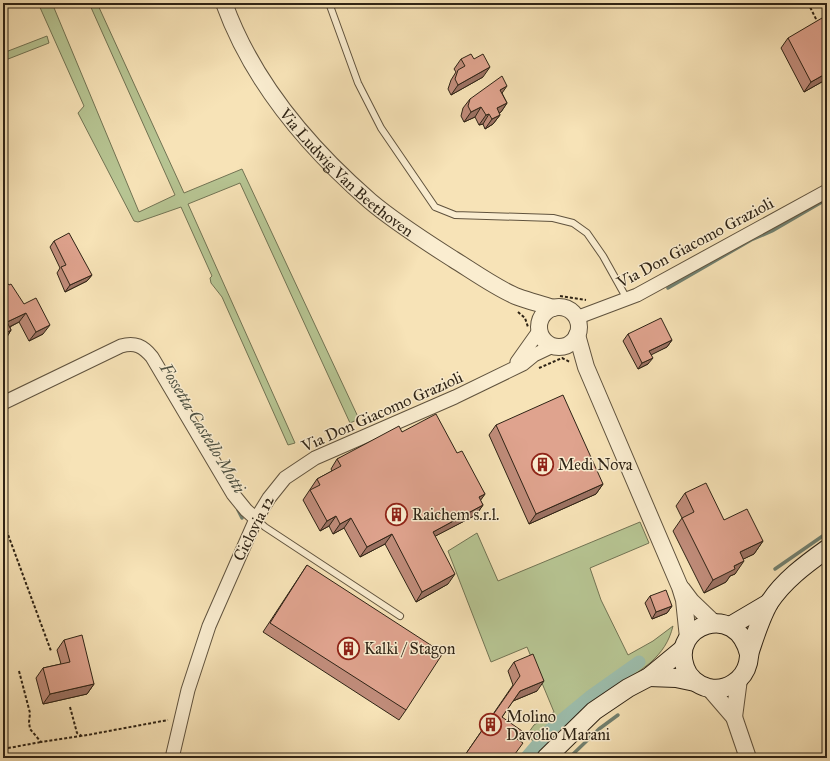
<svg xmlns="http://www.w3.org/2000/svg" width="830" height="761" font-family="'IM FELL Great Primer',serif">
<rect width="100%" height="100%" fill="#f7e3b7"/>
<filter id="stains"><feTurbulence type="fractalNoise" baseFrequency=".005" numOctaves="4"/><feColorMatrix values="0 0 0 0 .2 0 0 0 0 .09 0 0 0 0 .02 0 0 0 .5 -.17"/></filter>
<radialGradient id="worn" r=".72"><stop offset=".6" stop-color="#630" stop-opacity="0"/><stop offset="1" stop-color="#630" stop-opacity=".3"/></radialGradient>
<g fill="#b7c593" stroke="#727454">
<polygon points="38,3 52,3 139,212 175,195 89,3 97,3 184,193 242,169 359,419 350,423 240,183 188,204 295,443 288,445 222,297 211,283 210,278 212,276 181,207 138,222 134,221 78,113 84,106"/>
<polygon points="47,36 49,43 3,61 3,53"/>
<path d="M640,522L649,543L590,568L601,600L628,655L653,641L673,626C669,642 662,652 650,663L572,722L535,742L526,736L534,725L554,712L527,647L491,662L448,551L477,533L498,581Z"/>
</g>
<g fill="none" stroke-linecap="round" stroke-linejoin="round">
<g stroke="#718070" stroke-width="3.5">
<polyline points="668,288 751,240 772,231 827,199"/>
<polyline points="238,510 242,518"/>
<polyline points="775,569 827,533"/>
<polyline points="569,758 599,729 618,715"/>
</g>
<polyline stroke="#9dbead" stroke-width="13" points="526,758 551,729 591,696 639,662"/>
<defs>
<g id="service">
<polyline points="329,3 358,83 381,128 435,207 455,215 553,218 573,223 587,233 603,256 627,299"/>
<polyline points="256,519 265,527 400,616"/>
</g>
<g id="minor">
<polyline points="576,318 637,295 827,191"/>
<polyline points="517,362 539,331"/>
<path d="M3,403L121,346C135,342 143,346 152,357L233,494L246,510L256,519"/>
<polyline points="172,758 188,690 209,626 256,519 269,498 285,478 315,458 455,397 523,364 534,355 553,346"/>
</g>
<g id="tertiary">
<path id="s1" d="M224,3C252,81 309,148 370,201C396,223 425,241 453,259C471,270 499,290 518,297C529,301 541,304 553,308"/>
<circle cx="559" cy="327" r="20"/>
<polyline points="577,335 586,367 680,587 684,600 688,638"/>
<polyline points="682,589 691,601 714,623"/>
<polyline points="709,688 734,717 748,758"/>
<polyline points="734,717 739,679"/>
</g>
<g id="secondary">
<polyline points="730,626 769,603"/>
<path d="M749,654C736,600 670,626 685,667C688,677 698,686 709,688C726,692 744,680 748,663C749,658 749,653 751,648C756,633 761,617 769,603C783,581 806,564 827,549"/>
<polyline points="649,677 676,678 695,682"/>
<polyline points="546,758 594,711 628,688 649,677 683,649"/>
</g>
</defs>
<use href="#service" stroke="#60533e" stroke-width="8"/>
<use href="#minor" stroke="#60533e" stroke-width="15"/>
<use href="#tertiary" stroke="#60533e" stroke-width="18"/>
<use href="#secondary" stroke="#2e2315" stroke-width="20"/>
<g stroke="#2e2315" stroke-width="2" stroke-dasharray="3 2" stroke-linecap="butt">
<polyline points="808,3 817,21"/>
<polyline points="560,296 586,300"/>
<polyline points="518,312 525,318 528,327"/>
<polyline points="539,368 562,358 570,362"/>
<polyline points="3,521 51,651"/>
<polyline points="19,671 30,713 29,722 30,729 41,742 81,736"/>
<polyline points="70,707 77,733 82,736 168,720"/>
<polyline points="3,749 41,742"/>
</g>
<use href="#service" stroke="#faedd0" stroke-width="6"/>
<use href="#minor" stroke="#faedd0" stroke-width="13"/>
<use href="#tertiary" stroke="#faedd0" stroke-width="16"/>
<use href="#secondary" stroke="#faedd0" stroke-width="18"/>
</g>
<g fill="#c08c7a" stroke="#2e2315">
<polygon points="788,38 827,79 804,92 781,48"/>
<polygon points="461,59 483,77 451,95 448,89 451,80 456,72 454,69"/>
<polygon points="502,93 507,103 501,112 499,113 500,115 493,124 485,129 483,124 479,125 475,117 464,122 461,116 463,108 470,99"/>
<polygon points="54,241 92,275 87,281 65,292 57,273 60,268 50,247"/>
<polygon points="3,278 43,334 29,341 19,322 10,327 11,330 5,340 3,341"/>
<polygon points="628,334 672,340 667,347 651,354 648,364 638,369 623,341"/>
<polygon points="496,425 603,484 596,494 529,524 489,435"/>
<polygon points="402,432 457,453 485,494 480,500 483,505 476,515 435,536 448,584 416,602 385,544 360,557 344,528 333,534 329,526 320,531 303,500 317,479 332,471 331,469 337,459"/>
<polygon points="685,493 724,520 763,541 754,554 743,559 735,574 730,576 726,582 704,593 673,531 682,518 676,506"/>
<polygon points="307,565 406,710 399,720 263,632"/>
<polygon points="650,596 672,606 667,613 652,619 645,603"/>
<polygon points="64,640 94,684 87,694 43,704 36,678 43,668 61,664 57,650"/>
<polygon points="514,662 537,691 513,701 502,717 517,739 513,758 463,758 513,685 508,671"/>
</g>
<g fill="#9c7263" stroke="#2e2315">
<polygon points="490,67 483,77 451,95 458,85"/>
<polygon points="827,73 827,79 804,92 811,82"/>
<polygon points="507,86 500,96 500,90"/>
<polygon points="507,103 501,112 492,117 497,108"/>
<polygon points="481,107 475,117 464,122 471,112"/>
<polygon points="489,114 483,124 479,125 486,115"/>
<polygon points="500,115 493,124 485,129 492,119"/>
<polygon points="92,275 87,281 65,292 70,285"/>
<polygon points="26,313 19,322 3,330 7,322"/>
<polygon points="50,325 43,334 29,341 36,332"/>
<polygon points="11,330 5,340 3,341 3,335"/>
<polygon points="672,340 667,347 645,358 649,351"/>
<polygon points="653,358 648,364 638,369 642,363"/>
<polygon points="603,484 596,494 529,524 536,514"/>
<polygon points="485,494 478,504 479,497"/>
<polygon points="483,505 476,515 426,541 433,532"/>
<polygon points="336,516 329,526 320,531 327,521"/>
<polygon points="351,518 344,528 333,534 340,524"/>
<polygon points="392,534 385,544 360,557 367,547"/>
<polygon points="763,541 754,554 731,565 740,552"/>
<polygon points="744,561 735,574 730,576 726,582 704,593 713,580 734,566"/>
<polygon points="455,574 448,584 416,602 422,592"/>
<polygon points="672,606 667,613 652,619 656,612"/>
<polygon points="544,681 537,691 513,701 520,691"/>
<polygon points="94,684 87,694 43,704 50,694"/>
</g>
<g fill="#dfa38e" stroke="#2e2315">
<polygon points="822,18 827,27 827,73 811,82 788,38"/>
<polygon points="471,54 474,59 483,54 490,67 458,85 455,79 458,70 465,66 461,59"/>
<polygon points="502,76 507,86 500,90 507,103 497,108 500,115 492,119 489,114 486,115 481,107 471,112 468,106 470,99"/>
<polygon points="69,233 92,275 70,285 61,267 66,265 54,241"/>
<polygon points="3,278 9,285 11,284 24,304 36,298 50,325 36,332 26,313 7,322 11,330 3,335"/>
<polygon points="661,318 672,340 649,351 653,358 642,363 628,334"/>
<polygon points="563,395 603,484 536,514 496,425"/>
<polygon points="436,414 457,453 462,451 485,494 479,497 483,505 433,532 455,574 422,592 392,534 367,547 351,518 340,524 336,516 327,521 310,490 320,485 317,479 341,466 337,459 399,426 402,432"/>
<polygon points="706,483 724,520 747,509 763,541 740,552 744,561 734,566 735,569 713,580 682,518 694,512 685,493"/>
<polygon points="307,565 443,653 406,710 270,623"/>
<polygon points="666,590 672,606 656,612 650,596"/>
<polygon points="82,635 94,684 50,694 43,668 70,662 64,640"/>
<polygon points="533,654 544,681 520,691 502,717 522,731 517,739 523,743 512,758 469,758 465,755 520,676 514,662"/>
</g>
<defs>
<symbol id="building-ring" viewBox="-11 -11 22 22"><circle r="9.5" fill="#faedd0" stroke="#8f2418" stroke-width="1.5"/><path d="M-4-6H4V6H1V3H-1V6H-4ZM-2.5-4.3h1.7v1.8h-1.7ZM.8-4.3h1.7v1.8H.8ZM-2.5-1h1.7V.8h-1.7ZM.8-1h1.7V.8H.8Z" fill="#8f2418"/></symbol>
</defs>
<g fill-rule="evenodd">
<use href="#building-ring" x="530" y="452" width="25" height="25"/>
<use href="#building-ring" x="384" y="502" width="25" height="25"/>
<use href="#building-ring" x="336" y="636" width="25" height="25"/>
<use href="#building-ring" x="478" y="712" width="25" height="25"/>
</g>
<g text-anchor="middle" stroke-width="3" stroke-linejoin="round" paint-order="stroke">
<g font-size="16" fill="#2e2315" stroke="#faedd0">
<text dy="6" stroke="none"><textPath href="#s1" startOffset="212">Via Ludwig Van Beethoven</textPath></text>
<text transform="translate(695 242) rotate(-28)" y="6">Via Don Giacomo Grazioli</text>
<text transform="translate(382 411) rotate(-24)" y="6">Via Don Giacomo Grazioli</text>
<text transform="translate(253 528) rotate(-63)" y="6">Ciclovia 12</text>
</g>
<g font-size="16" fill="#2e2315" stroke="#faedd0" text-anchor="start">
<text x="558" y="470">Medi Nova</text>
<text x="412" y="520">Raichem s.r.l.</text>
<text x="364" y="654">Kalki / Stagon</text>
<text x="506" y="722">Molino<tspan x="506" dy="18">Davolio Marani</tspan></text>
</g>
<g font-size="17" font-style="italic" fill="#4f5243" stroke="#faedd0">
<text transform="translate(203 428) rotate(59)" y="6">Fossetta Castello Motti</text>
</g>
</g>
<rect width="830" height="761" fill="none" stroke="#f7e3b7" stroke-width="16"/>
<rect x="4" y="4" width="822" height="753" fill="none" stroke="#2e2315" stroke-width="2"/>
<rect x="8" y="8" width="814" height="745" fill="none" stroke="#2e2315"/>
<rect width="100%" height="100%" filter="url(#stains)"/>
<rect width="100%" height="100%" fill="url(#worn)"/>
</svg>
